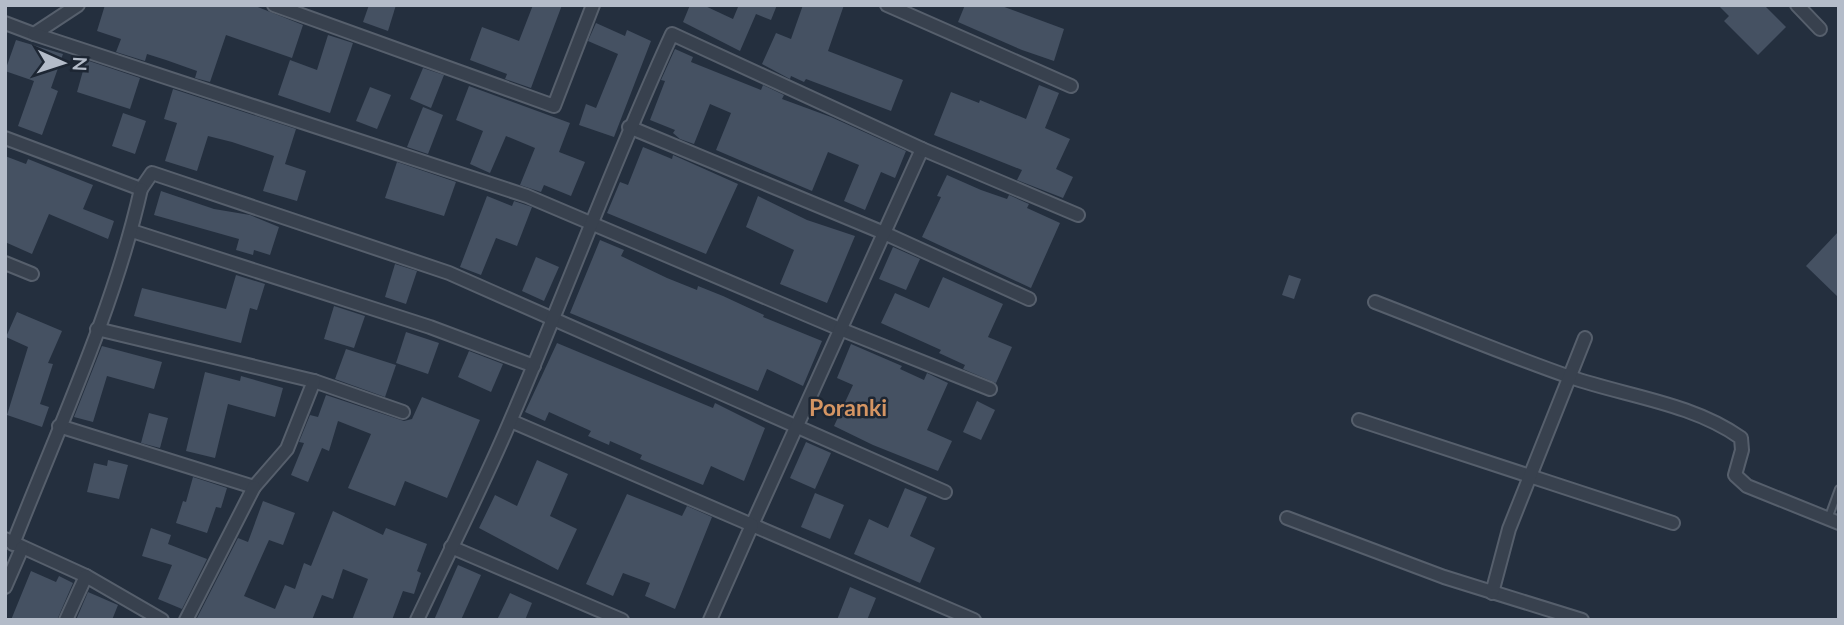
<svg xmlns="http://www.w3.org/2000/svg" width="1844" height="625" font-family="Lato,sans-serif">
<rect width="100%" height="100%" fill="#242f3e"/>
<g fill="#455162">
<polygon points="105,5 253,5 303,25 292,58 226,35 210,82 195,78 197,71 166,60 147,54 145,61 116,52 121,39 97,31"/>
<polygon points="369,5 396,5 388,31 363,22"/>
<polygon points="533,5 562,5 531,88 505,79 507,74 470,60 482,27 519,41"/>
<polygon points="690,5 703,5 733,19 738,7 735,5 777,5 771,20 756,14 740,51 683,22"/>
<polygon points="803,5 844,5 828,51 903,80 891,111 806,79 804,82 791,76 790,79 762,64 776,33 791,39"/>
<polygon points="965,5 999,5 1064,29 1054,61 1022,50 958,22"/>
<polygon points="1718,5 1764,5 1786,27 1758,55 1724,21 1729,16"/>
<polygon points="596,23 625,36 627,30 651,41 614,137 579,125 586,104 596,108 618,54 588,41"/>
<polygon points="328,35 353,43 330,113 278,95 290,60 317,70"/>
<polygon points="16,40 63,54 51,88 58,91 42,135 18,126 34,81 5,71"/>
<polygon points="675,49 693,57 691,62 761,90 763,85 784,95 782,99 831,117 906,151 895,178 881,172 865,210 844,201 859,165 828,152 812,191 716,150 731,113 710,104 694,144 680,139 673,133 675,130 650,120 665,81 661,80"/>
<polygon points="86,60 140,78 130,109 77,92"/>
<polygon points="423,68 444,75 431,108 410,99"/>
<polygon points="1039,85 1059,93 1045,128 1070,139 1056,169 1073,177 1063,198 1017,180 1022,170 934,135 951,92 979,103 980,100 1026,119"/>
<polygon points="469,86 570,123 559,152 585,162 571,196 544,185 541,192 520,185 535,148 506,136 490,173 470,164 483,131 456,120"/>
<polygon points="370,87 391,95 377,129 356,121"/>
<polygon points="173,89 296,129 285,164 306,171 297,201 263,191 274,156 232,142 208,136 197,171 165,161 177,123 164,119"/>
<polygon points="423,107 443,115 428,154 407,147"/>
<polygon points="123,113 146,121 135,154 112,146"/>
<polygon points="643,147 672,159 673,155 738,184 706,254 607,213 620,182 628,185"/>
<polygon points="5,156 26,164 28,159 93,185 83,209 114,221 108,239 49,214 32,254 5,242"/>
<polygon points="397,162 456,182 444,216 385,198"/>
<polygon points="947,175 981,190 1007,199 1009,195 1029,204 1027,208 1060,223 1031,288 922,237 941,197 937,196"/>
<polygon points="161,191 214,209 250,215 279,227 270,255 254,250 253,255 236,250 239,239 154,215"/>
<polygon points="487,196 512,206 514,201 532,207 517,246 496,238 481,275 460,267"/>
<polygon points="758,196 807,220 855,236 827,303 780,284 794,250 746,227"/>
<polygon points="1839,231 1839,298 1806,266"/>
<polygon points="600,240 624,250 621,256 667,278 697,290 698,286 723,296 764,315 763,317 822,341 803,386 767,369 758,391 570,313"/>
<polygon points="893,247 920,259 906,290 879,279"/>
<polygon points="536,257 559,267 544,301 522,291"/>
<polygon points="395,264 417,271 406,304 385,297"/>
<polygon points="236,275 265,284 257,310 250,308 241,343 134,316 142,288 226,309"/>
<polygon points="1289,275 1301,279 1294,299 1282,295"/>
<polygon points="943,277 1003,304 988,337 1012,347 996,383 963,369 965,365 939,353 941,350 881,323 895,293 929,308"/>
<polygon points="334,306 365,316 354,348 324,339"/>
<polygon points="17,312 62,331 48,363 53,364 40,404 49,407 42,427 7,415 28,347 6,337"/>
<polygon points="406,332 439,343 428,374 396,363"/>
<polygon points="557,343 713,408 715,403 765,428 744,481 711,466 703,485 640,459 642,455 610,441 609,445 588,436 591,431 549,412 545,421 525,412"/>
<polygon points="851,344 902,366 900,369 924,380 927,373 948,383 927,430 952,441 938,471 873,445 834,426 853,385 837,378"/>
<polygon points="102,346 162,362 154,389 107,376 93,422 74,417"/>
<polygon points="346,349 396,365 385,397 335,379"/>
<polygon points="469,351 503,364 491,392 458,377"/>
<polygon points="205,372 240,381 241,376 283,388 275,417 228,404 215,458 186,451"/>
<polygon points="326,395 404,421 412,419 422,397 480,420 447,498 405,481 395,506 348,488 371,434 338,421 329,451 322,448 308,482 291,475 304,443 299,442 310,415 318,417"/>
<polygon points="977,401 995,410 981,440 963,432"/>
<polygon points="149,413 168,418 160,448 141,443"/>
<polygon points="806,442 831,453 815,489 790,478"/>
<polygon points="108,460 128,465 119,499 87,492 94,463 107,466"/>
<polygon points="537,460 568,474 550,516 577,529 558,570 479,528 495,495 517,506"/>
<polygon points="193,477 227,488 221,508 216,507 207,533 176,523 183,501 186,502"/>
<polygon points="905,488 927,497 910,536 935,548 920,583 854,554 869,519 888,528"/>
<polygon points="815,493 844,505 830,539 801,527"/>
<polygon points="627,494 682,516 687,506 712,517 675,609 645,596 650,583 623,573 613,596 586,584"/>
<polygon points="263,501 295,513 283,545 269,540 244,596 275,609 285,585 295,589 304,563 311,566 333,511 383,535 386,528 427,544 417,571 421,573 414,594 403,591 392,620 352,620 368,579 343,569 333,599 322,595 312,620 196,620 238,538 248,542"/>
<polygon points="151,528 171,535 168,544 207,559 182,609 158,599 172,565 142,556"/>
<polygon points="458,565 481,575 461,620 434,620"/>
<polygon points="31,571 56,582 59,576 73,583 57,620 11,620"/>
<polygon points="850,587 876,598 867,620 837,620"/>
<polygon points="88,592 118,605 112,620 76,620"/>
<polygon points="510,593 532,603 525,620 497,620"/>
</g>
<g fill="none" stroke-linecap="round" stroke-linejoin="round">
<defs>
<polyline id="service" points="1828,519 1839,489"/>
<g id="minor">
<polyline points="274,5 554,106 593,5"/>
<polyline points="887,5 1071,86"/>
<polyline points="1797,5 1820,29"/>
<polyline points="5,23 34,34 78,5"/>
<polyline points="34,34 527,196 840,329 990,389"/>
<polyline points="629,127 884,233 1029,299"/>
<polyline points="5,138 141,189 152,173 449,273 945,492"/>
<polyline points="922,149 752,525 974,620"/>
<polyline points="132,231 430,327 534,366"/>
<polyline points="5,263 32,274"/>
<path d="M1375,302C1440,327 1504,354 1570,377C1625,396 1692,403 1741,438L1742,450L1735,475L1747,486L1839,523"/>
<polyline points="97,329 314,381 403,412"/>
<polyline points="1359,420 1673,523"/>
<polyline points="511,421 752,525 710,620"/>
<polyline points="59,426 254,487 287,449 314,381"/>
<polyline points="1287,518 1444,577 1582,620"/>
<polyline points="5,539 86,576 162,620"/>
<path d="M13,544C58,429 114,309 141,189"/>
<polyline points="451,547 622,620"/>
<polyline points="5,587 22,548"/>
<polyline points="1492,593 1509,529 1585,338"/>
<polyline points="66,620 86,576"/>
<polyline points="186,620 254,487"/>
<path d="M417,620C449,552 483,486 512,417C567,290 614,160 672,34L922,149L1078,215"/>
</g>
</defs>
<use href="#service" stroke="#565f6c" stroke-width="10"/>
<use href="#minor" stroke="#565f6c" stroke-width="16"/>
<use href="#service" stroke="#38414e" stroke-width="6"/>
<use href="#minor" stroke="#38414e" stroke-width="12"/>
</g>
<g text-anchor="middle" stroke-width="5" stroke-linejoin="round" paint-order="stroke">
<g font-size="23" font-weight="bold" fill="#d59563" stroke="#1d2633">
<text x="848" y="416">Poranki</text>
</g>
</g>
<rect width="1844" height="625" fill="none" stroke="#b4bcc9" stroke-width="14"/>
<g transform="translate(63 63) rotate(93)" stroke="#1d2633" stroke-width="5" paint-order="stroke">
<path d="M0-5L12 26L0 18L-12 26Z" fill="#b4bcc9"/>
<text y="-10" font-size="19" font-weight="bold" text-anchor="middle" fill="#b4bcc9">N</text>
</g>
</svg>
